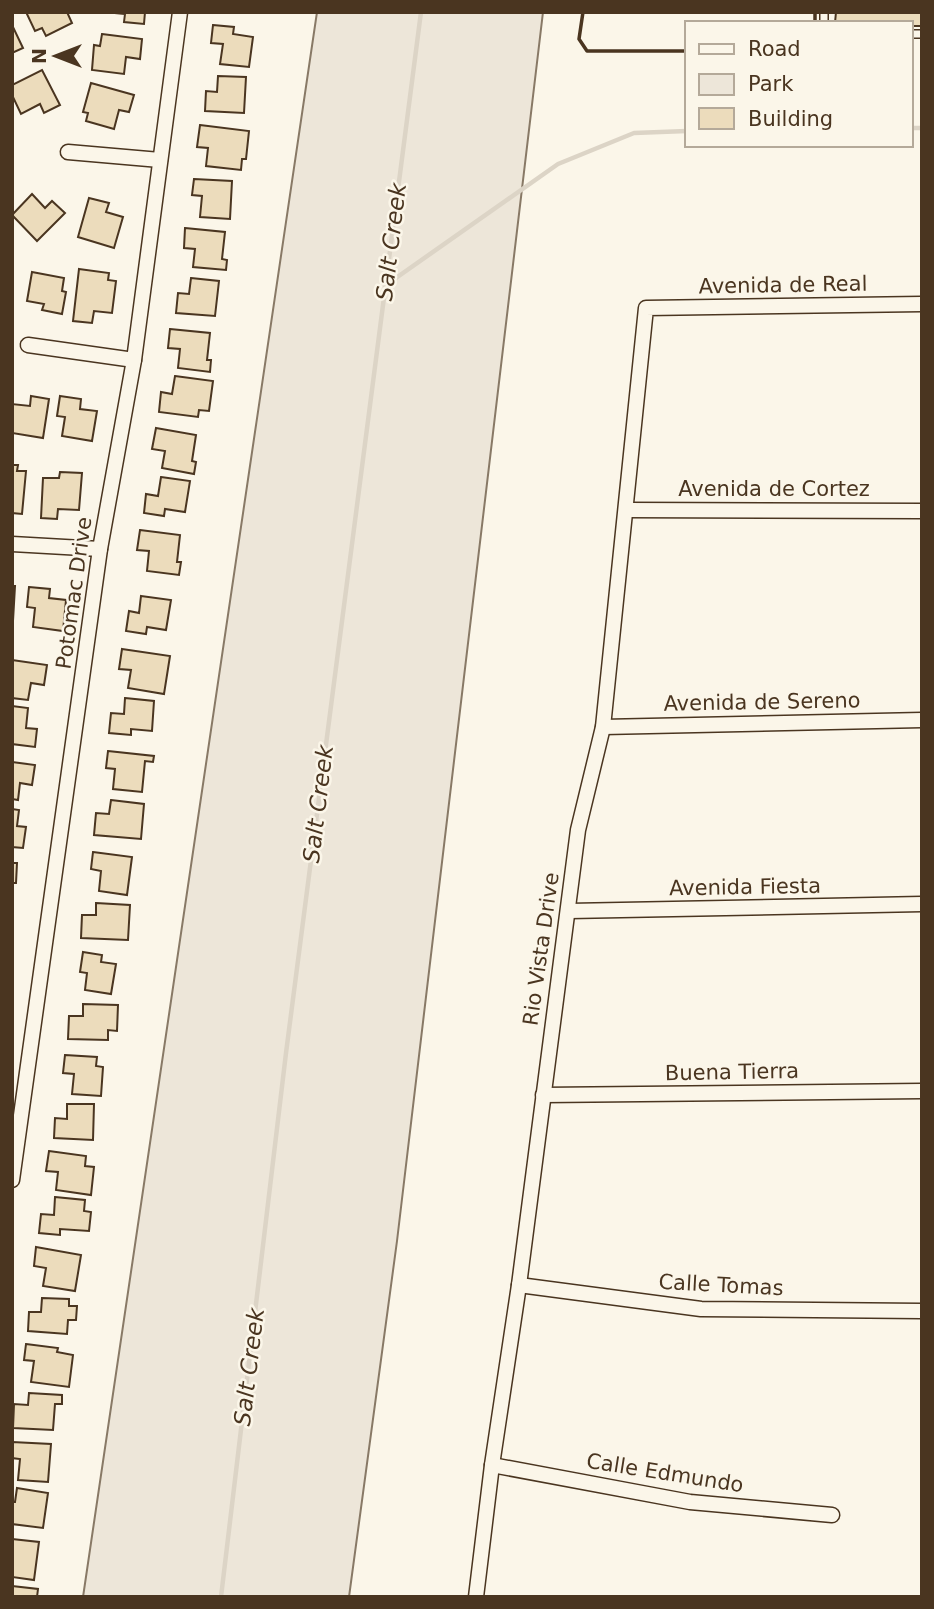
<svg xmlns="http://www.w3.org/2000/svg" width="934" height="1609" font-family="'DejaVu Sans',sans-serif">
<rect width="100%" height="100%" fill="#fbf6e9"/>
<polygon fill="#ede6d9" stroke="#887966" stroke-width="2" points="317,12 543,12 397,1241 349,1597 83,1597"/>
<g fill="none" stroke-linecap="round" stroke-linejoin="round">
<g stroke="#dcd4c6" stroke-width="4.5">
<polyline points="911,128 922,128"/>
<polyline points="386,285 558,164 634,133 687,131"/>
<polyline points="221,1597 286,1053 421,12"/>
</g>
</g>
<g fill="#ecdcbc" stroke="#4a3520" stroke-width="2">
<polygon points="26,12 67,12 72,23 46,36 42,28 35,31"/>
<polygon points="104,12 145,12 144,24 124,22 125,14"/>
<polygon points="836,12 922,12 922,26 911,26 911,23 835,23"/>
<polygon points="12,25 23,48 12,53"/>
<polygon points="213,25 234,27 233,34 253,37 249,67 220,64 223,44 211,43"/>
<polygon points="102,34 142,39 140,59 126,57 124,74 92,70 94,45 100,46"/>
<polygon points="42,70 60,105 44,113 40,104 21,114 12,95 12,85"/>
<polygon points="218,76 246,77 244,113 205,111 206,91 217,92"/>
<polygon points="91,83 134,95 129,112 119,110 114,129 86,121 88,113 83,112"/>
<polygon points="200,125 249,131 246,159 242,159 241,170 206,166 208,148 197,147"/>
<polygon points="194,179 232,181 230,219 200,217 202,196 192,195"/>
<polygon points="32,194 45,208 52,201 65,213 37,241 12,215"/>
<polygon points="89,198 109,203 106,212 123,217 114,248 78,237"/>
<polygon points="185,228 225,232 222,259 227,260 226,270 193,267 195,249 184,248"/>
<polygon points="79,269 109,273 108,280 116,281 112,313 94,311 92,323 73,321"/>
<polygon points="32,272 64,278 62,291 66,292 62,314 42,310 44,304 27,301"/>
<polygon points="191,278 219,281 215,316 176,313 178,293 189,294"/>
<polygon points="170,329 210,333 207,360 211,360 210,372 178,368 180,349 168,348"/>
<polygon points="175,376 213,381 209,411 199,410 198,417 159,412 161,392 172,394"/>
<polygon points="31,396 49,399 43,438 12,433 12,404 30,406"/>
<polygon points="60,396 81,399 80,409 97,411 92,441 62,436 65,417 57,416"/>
<polygon points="156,428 196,435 192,461 196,462 194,474 162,468 165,451 152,449"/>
<polygon points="12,465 18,465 17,471 26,471 22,514 12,513"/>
<polygon points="60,472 82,473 79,510 58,509 57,519 41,518 43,478 59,478"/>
<polygon points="161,477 190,481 185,512 165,509 164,516 144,513 146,494 158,496"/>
<polygon points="140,530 180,535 177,562 181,562 179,575 147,571 149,551 137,550"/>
<polygon points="12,586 15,586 13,621 12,621"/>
<polygon points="29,587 50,589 49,598 66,600 63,631 33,627 35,608 27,607"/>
<polygon points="141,596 171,600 166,630 147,627 146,634 126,631 129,611 139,613"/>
<polygon points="122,649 170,656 164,694 128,688 131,670 119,669"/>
<polygon points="12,660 47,665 44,685 31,683 28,700 12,698"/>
<polygon points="125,698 154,701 152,731 131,729 131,735 109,733 111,713 124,714"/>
<polygon points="12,706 28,708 26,728 37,729 35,747 12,744"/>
<polygon points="108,751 154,756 153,762 145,761 142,792 113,789 115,769 106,768"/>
<polygon points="12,762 35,765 32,785 20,783 18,800 12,799"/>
<polygon points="111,800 144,804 141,839 94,835 96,813 109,814"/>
<polygon points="12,809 19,810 17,826 26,827 23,848 12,847"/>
<polygon points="93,852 132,857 127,895 99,891 101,871 91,869"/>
<polygon points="12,863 17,863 16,883 12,883"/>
<polygon points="96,903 130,905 128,940 81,938 82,915 96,915"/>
<polygon points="83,952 102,955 101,962 116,964 111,994 85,990 87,973 80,972"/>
<polygon points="83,1004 118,1005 117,1031 108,1030 108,1040 68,1039 69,1016 83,1016"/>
<polygon points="65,1055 97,1057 96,1066 103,1067 101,1096 72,1094 74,1074 63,1073"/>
<polygon points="67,1104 94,1104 93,1140 54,1138 55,1118 67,1119"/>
<polygon points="49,1151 86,1156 85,1166 94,1167 91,1195 56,1190 58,1172 46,1171"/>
<polygon points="55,1197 85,1200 84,1211 91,1212 89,1231 60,1229 60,1235 39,1233 41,1214 54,1215"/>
<polygon points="36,1247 81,1255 75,1291 43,1286 46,1268 34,1266"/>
<polygon points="42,1298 69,1299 69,1306 77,1306 76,1320 68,1320 67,1334 28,1331 29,1312 41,1312"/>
<polygon points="26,1344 58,1348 57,1352 73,1355 69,1387 31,1382 34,1361 24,1360"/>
<polygon points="29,1393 62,1395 62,1404 55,1404 53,1430 13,1428 14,1404 28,1405"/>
<polygon points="12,1442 51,1444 48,1482 18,1480 20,1459 12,1458"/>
<polygon points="17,1488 48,1493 43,1528 12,1524 12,1502 15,1502"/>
<polygon points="12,1539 39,1542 34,1580 12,1577"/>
<polygon points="12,1586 38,1589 37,1597 12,1597"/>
</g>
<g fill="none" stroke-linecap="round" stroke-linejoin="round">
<defs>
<g id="service">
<polyline points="824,12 824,23"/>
<polyline points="911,34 922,34"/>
</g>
<g id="minor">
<polyline points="68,152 160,160"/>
<polyline points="28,345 134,360"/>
<polyline points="626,510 922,511"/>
<polyline points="12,544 100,549"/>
<polyline points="603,727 922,720"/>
<polyline points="569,911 922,904"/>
<polyline points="543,1095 922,1091"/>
<polyline points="12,1180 100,549 134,360 180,12"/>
<polyline points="519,1285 701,1309 922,1311"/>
<polyline points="492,1465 690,1502 832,1515"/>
<polyline points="476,1597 492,1465 519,1285 578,830 603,727 646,308 922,304"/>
</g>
</defs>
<use href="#service" stroke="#4a3520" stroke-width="10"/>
<use href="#minor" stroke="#4a3520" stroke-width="17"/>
<use href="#service" stroke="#fbf6e9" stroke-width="7"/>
<use href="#minor" stroke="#fbf6e9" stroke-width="14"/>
<g stroke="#4a3520" stroke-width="3.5">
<polyline points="583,12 579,39 587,51 687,51"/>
<polyline points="815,12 815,23"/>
</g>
</g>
<g text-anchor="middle" stroke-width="5" stroke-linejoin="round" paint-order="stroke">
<g font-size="21" fill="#4a3520" stroke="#fbf6e9">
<text transform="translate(783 285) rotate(-1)" y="7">Avenida de Real</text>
<text x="774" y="496">Avenida de Cortez</text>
<text transform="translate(74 593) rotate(-82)" y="7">Potomac Drive</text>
<text transform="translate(762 702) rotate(-1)" y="7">Avenida de Sereno</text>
<text transform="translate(745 887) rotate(-1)" y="7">Avenida Fiesta</text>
<text transform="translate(541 949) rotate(-82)" y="7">Rio Vista Drive</text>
<text transform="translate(732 1072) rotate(-1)" y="7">Buena Tierra</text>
<text transform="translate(721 1285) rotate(3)" y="7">Calle Tomas</text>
<text transform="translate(665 1473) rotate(9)" y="7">Calle Edmundo</text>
</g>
<g font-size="23" font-style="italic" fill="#4a3520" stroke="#fbf6e9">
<text transform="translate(391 242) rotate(-83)" y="8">Salt Creek</text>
<text transform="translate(318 804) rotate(-83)" y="8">Salt Creek</text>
<text transform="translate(249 1367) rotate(-83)" y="8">Salt Creek</text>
</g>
</g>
<rect width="934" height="1609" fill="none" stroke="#4a3520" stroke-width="28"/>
<rect x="685" y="21" width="228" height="126" fill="#fbf6e9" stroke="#b4a999" stroke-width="2"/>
<rect x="699" y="44" width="35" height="10" fill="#fbf6e9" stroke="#b4a999" stroke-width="2"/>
<text x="748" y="56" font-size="21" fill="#4a3520">Road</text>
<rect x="699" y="74" width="35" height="21" fill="#ede6d9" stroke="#b4a999" stroke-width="2"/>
<text x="748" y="91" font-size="21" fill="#4a3520">Park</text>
<rect x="699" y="108" width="35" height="21" fill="#ecdcbc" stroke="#b4a999" stroke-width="2"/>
<text x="748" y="126" font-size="21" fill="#4a3520">Building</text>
<g transform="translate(56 56) rotate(270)" stroke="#fbf6e9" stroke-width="5" paint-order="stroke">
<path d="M0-5L12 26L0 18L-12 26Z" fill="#4a3520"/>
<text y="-10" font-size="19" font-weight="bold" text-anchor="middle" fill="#4a3520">N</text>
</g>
</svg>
